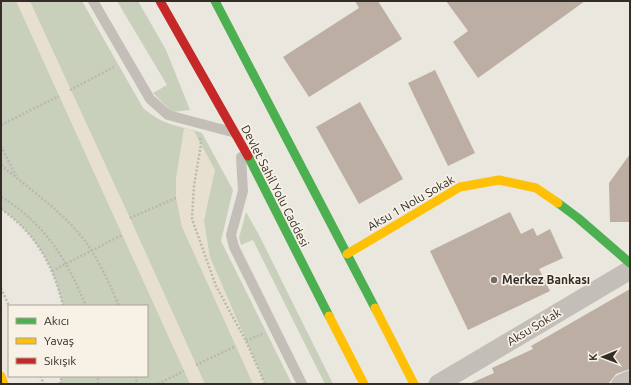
<svg xmlns="http://www.w3.org/2000/svg" width="631" height="385" font-family="Ubuntu,sans-serif">
<rect width="100%" height="100%" fill="#eae7df"/>
<g fill="#c8cfbb">
<path d="M1,1H82L143,108C164,126 177,125 202,133L233,190L221,241L292,384H60L62,376H147V306H63C54,266 35,232 1,209Z"/>
<polygon points="117,1 138,1 166,50 190,110 172,112 153,93 167,85"/>
<polygon points="246,212 259,235 333,384 325,384 253,240 241,245 239,238"/>
</g>
<g fill="#e7e0d0">
<polygon points="16,1 30,1 130,218 205,384 190,384"/>
<polygon points="184,128 194,131 215,170 204,221 210,257 265,384 253,384 182,227 176,198 176,178"/>
</g>
<g fill="#bcaea2">
<polygon points="355,1 378,1 402,39 309,97 283,57 359,8"/>
<polygon points="446,1 585,1 478,78 453,42 468,31"/>
<polygon points="435,70 475,153 448,166 408,83"/>
<polygon points="360,102 403,179 359,204 316,127"/>
<polygon points="630,154 630,222 610,222 609,183"/>
<polygon points="510,212 521,234 533,228 537,236 550,229 563,258 539,269 550,291 468,330 430,251"/>
<polygon points="630,289 630,369 616,374 610,382 607,384 469,384 494,373 492,368 533,349 531,346"/>
</g>
<g fill="none" stroke-linecap="round" stroke-linejoin="round">
<g stroke="#bcb7b1" stroke-width="2.5" stroke-dasharray="2 2" stroke-linecap="butt">
<polyline points="70,90 114,67"/>
<polyline points="1,125 59,96"/>
<polyline points="200,138 201,144 194,186 192,219 216,286 246,341 265,384"/>
<polyline points="1,146 16,176"/>
<path d="M1,165C28,188 58,208 81,236C96,253 110,285 119,306"/>
<path d="M1,197C45,223 67,260 86,306"/>
<path d="M1,209C35,232 54,266 63,306"/>
<polyline points="130,218 176,198"/>
<polyline points="52,271 122,235"/>
<polyline points="1,288 9,306"/>
<polyline points="246,341 262,334"/>
<polyline points="196,365 236,346"/>
<polyline points="40,376 44,384"/>
<polyline points="136,376 137,384"/>
<polyline points="60,384 62,376"/>
<polyline points="98,384 98,376"/>
<polyline points="158,384 184,371"/>
</g>
<g stroke="#c3beb8" stroke-width="10">
<polyline points="93,1 150,99 168,115 232,132"/>
<polyline points="241,157 243,191 231,235 234,247 302,384"/>
</g>
<g stroke="#c3beb8" stroke-width="19">
<polyline points="438,384 630,270"/>
<polyline points="621,384 630,380"/>
</g>
<g stroke="#4caf50" stroke-width="9">
<polyline points="215,1 375,308"/>
<polyline points="248,156 329,316"/>
<polyline points="558,203 578,218 630,263"/>
</g>
<g stroke="#ffc107" stroke-width="9">
<polyline points="347,254 460,187 499,180 536,188 558,203"/>
<polyline points="375,308 414,384"/>
<polyline points="329,316 364,384"/>
<polyline points="1,376 4,384"/>
</g>
<polyline stroke="#c62828" stroke-width="9" points="160,1 248,156"/>
</g>
<circle fill="#736d67" stroke="#f7f1e6" stroke-width="1.5" cx="494" cy="280" r="4"/>
<g text-anchor="middle" stroke-width="3.5" stroke-linejoin="round" paint-order="stroke">
<g font-size="12" fill="#332c27" stroke="#f7f1e6">
<text transform="translate(275 186) rotate(63)" y="4">Devlet Sahil Yolu Caddesi</text>
<text transform="translate(411 203) rotate(-30)" y="4">Aksu 1 Nolu Sokak</text>
<text transform="translate(534 327) rotate(-31)" y="4">Aksu Sokak</text>
</g>
<g font-size="12" font-weight="bold" fill="#332c27" stroke="#f7f1e6" text-anchor="start">
<text x="502" y="284">Merkez Bankası</text>
</g>
</g>
<rect width="631" height="385" fill="none" stroke="#332c27" stroke-width="4"/>
<rect x="8" y="305" width="140" height="72" fill="#f7f1e6" stroke="#a9a29a"/>
<rect x="16" y="318" width="20" height="6" fill="#4caf50" stroke="#a9a29a"/>
<text x="44" y="325" font-size="12" fill="#332c27">Akıcı</text>
<rect x="16" y="338" width="20" height="6" fill="#ffc107" stroke="#a9a29a"/>
<text x="44" y="345" font-size="12" fill="#332c27">Yavaş</text>
<rect x="16" y="358" width="20" height="6" fill="#c62828" stroke="#a9a29a"/>
<text x="44" y="365" font-size="12" fill="#332c27">Sıkışık</text>
<g transform="translate(603 357) rotate(269)" stroke="#f7f1e6" stroke-width="3" paint-order="stroke">
<path d="M0-3L7 15L0 10L-7 15Z" fill="#332c27"/>
<text y="-6" font-size="11" font-weight="bold" text-anchor="middle" fill="#332c27">K</text>
</g>
</svg>
